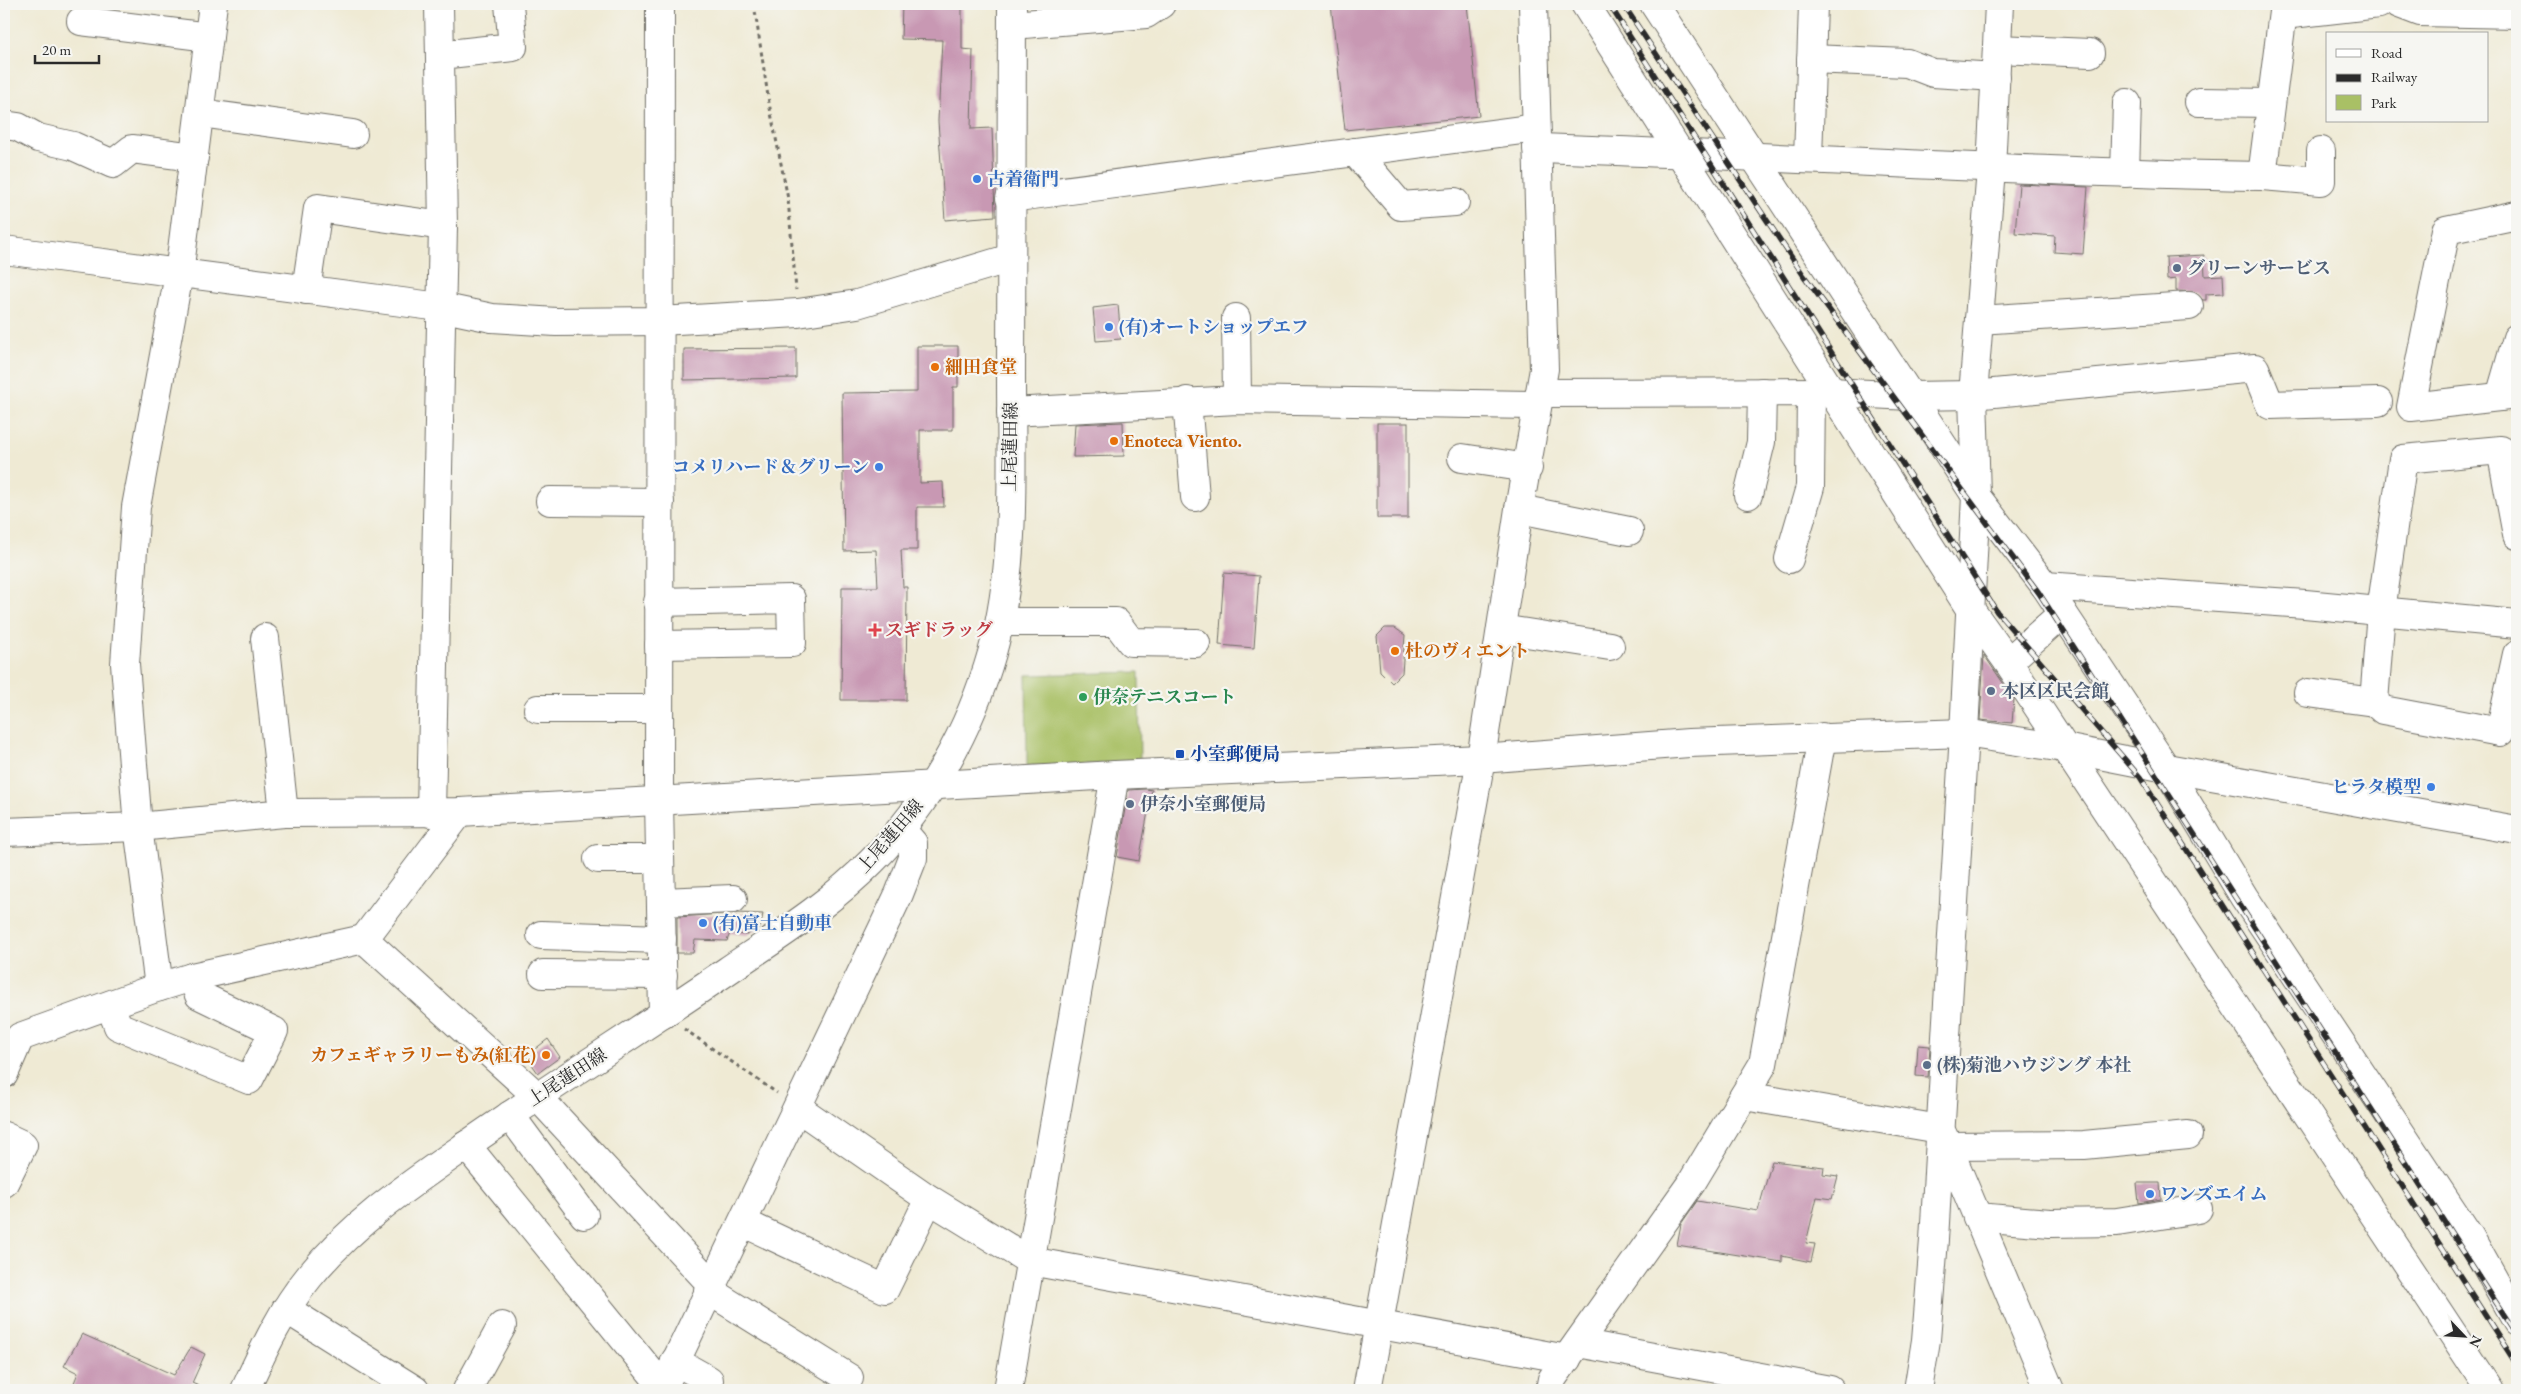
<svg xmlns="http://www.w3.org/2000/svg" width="2521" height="1394" font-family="'EB Garamond','Noto Serif JP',serif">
<rect width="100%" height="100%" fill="#f6f6f2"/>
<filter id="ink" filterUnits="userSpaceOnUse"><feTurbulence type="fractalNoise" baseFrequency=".02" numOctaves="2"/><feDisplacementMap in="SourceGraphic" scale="10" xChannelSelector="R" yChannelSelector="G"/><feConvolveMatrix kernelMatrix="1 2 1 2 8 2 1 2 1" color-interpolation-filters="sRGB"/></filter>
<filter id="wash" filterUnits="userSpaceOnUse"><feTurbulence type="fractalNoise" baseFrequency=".0096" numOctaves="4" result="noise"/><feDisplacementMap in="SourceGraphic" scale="20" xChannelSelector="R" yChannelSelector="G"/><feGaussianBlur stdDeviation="1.12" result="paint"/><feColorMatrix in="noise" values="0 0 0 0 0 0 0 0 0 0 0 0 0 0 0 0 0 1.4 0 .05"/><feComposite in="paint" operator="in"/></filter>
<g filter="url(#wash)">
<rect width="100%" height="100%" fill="#efead4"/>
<polygon fill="#a9c065" stroke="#6a7648" points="1139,672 1140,763 1027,766 1026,675"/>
<g id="blocks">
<g fill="#c898b3">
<polygon points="902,4 962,4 962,49 973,50 971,129 992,128 995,216 945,220 938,121 942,40 901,39"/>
<polygon points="1331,4 1467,4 1479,116 1345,130"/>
<polygon points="2019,184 2088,187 2083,254 2054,252 2055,236 2015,233"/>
<polygon points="2204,255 2205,276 2223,275 2224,293 2206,294 2206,300 2203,300 2195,292 2176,291 2176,279 2167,280 2166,257"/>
<polygon points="1118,305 1121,339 1096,341 1093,308"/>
<polygon points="917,346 958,346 958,387 953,387 953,430 920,430 920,483 943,482 944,507 917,507 917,550 901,550 903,587 907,587 906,700 841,700 842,587 878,587 876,550 844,551 842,393 917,392"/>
<polygon points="796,348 796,378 684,380 684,349"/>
<polygon points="1123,422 1124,456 1073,457 1075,424"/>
<rect x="1377" y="423" width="31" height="95"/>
<polygon points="1224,573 1259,576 1254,648 1219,645"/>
<polygon points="1385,628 1395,628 1405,635 1402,673 1392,683 1380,671 1377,636"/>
<polygon points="1984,655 2014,699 2012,723 1980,720"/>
<polygon points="1146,789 1152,790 1139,861 1117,857 1128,790"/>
<polygon points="737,913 763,914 760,927 747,935 730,933 727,941 695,940 693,953 677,953 677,917"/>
<polygon points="548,1039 560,1057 538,1073 526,1056"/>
<polygon points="1918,1045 1930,1046 1928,1077 1916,1076"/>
<polygon points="1772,1161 1824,1167 1823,1174 1838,1176 1832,1199 1817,1197 1806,1243 1815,1244 1811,1262 1782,1256 1782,1262 1677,1245 1681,1224 1697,1201 1758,1211"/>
<polygon points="2137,1183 2160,1183 2161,1199 2139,1203"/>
<polygon points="82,1334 174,1375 191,1347 205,1354 192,1383 207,1390 71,1390 78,1373 64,1366"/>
</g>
</g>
</g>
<g filter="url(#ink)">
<use href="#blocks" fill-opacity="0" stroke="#706e66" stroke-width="1"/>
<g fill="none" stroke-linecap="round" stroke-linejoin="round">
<defs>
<g id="minor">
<polyline points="660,4 659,800 663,1014"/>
<polyline points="1585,4 1970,609 2008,662 2490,1390"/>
<polyline points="1654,4 1976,496 2045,586 2166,768 2244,897 2470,1237 2517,1321"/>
<polyline points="2399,4 2420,12 2517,14"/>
<polyline points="2283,15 2379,4"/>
<polyline points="81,21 209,37"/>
<polyline points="1012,25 1146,14 1161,4"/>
<polyline points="1997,49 2090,53"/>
<polyline points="440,55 513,47 509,4"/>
<polyline points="1811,59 1907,63 1933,73 1996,77"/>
<polyline points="2199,102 2271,103"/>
<polyline points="200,113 353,134"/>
<polyline points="4,125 18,127 38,138 73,146 113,164 132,149 194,157"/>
<path d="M1537,148C1778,156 2020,172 2262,176L2284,4"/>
<polyline points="1355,152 1401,206 1455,202"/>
<polyline points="1808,159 1813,4"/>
<polyline points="2125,173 2127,103"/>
<polyline points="2262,176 2321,181 2321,151"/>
<polyline points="1010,198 1536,128"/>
<polyline points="2517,215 2446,230 2411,407 2517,395"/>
<polyline points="4,250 440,307 492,318 556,322 660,321 798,313 857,304 1011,258"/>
<polyline points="306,290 318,208 443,226"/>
<polyline points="1236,318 1237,400"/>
<polyline points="1979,320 2189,306"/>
<polyline points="1541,393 1830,392 1910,396 1973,395 2255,368 2270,405 2378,402"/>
<polyline points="2500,397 2517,338"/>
<polyline points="1187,401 1195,497"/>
<polyline points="1011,412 1237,400 1537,405"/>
<polyline points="1462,458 1528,468"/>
<polyline points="1748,495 1761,442 1762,392"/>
<polyline points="550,501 660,502"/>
<polyline points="1519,509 1629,531"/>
<polyline points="2517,535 2501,450 2403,459 2381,611 2374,702 2383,710 2500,732 2517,654"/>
<polyline points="1789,559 1810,487 1811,393"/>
<polyline points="2045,586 2305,604 2517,624"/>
<polyline points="658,602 791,599 792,643 659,645"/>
<polyline points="1000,622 1116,622 1131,642 1196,643"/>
<polyline points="1501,629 1610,646"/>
<polyline points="265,638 284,813"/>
<polyline points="2008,662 2063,613"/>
<polyline points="2308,693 2374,702"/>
<polyline points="538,709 659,709"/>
<polyline points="460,812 364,939 537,1096 712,1285"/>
<polyline points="431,813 443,226 439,4"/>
<polyline points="4,832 138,827 284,813 460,812 1115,775 1481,759 1689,743 1964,733 2064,748 2166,768 2517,830"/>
<polyline points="598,859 660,859"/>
<polyline points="662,902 733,899"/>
<polyline points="541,935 662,939"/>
<polyline points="543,974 663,975"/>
<polyline points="159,987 138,827 125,664 136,507 179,274 213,4"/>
<polyline points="110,1005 118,1026 249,1080 274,1031 199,995 192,977"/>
<polyline points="4,1074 20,1037 153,989 192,977 364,939"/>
<polyline points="1744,1096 1940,1129"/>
<polyline points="798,1108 929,1199 1030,1261 1567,1359"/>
<polyline points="510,1115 584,1215"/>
<polyline points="1943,1135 2050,1390"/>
<polyline points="4,1136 23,1145 4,1183"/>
<polyline points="466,1145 663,1387"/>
<polyline points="1948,1146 2084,1145 2188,1135"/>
<polyline points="1977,1217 2050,1223 2117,1222 2198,1209"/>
<polyline points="744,1223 885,1289 929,1199"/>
<polyline points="708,1290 849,1378"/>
<polyline points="286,1309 415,1390"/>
<polyline points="1578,1343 1830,1390"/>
<polyline points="675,1361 709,1380 709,1390"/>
<polyline points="467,1390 502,1326"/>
<polyline points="662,1390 899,894 913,858 913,843 901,829"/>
<polyline points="1008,1390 1115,775"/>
<polyline points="1367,1390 1481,759 1519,509 1544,369 1533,4"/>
<polyline points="1550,1390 1552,1379 1692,1182 1763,1064 1822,737"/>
<polyline points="1918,1390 1926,1340 1934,1240 1964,733 1976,496 1973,395 1991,169 1999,4"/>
</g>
<path id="major" d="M245,1390C263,1351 281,1311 309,1277C351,1225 406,1187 461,1149C548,1088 639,1031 727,971C777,937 830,904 872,861C929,804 970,730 992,653C1017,565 1011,467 1011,377C1011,252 1011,128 1012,4"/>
</defs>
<use href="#minor" stroke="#706e66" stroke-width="30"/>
<use href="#major" stroke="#706e66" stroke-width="30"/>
<g stroke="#706e66" stroke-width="3" stroke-dasharray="4 4" stroke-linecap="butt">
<polyline points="754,4 769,103 788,199 796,290"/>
<polyline points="684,1029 777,1093"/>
</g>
<use href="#minor" stroke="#fff" stroke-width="28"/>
<use href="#major" stroke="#fff" stroke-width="28"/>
<defs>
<g id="rail">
<polyline points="1609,4 1997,612 2140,777 2517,1365"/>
<polyline points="1623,4 1804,276 2039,593 2517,1335"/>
</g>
</defs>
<use href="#rail" stroke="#2b2b2b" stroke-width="5.5"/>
<use href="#rail" stroke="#f6f6f2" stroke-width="4" stroke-dasharray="11" stroke-linecap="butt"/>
</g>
</g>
<g fill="#3f7fe0" stroke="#f6f6f2" stroke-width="2">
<circle cx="977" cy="179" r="5"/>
<circle cx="1109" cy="327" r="5"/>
<circle cx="879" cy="467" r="5"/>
<circle cx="2431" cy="787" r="5"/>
<circle cx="703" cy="923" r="5"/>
<circle cx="2150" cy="1194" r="5"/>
</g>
<g fill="#5c6f8a" stroke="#f6f6f2" stroke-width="2">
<circle cx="2177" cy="268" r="5"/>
<circle cx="1991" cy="691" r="5"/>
<circle cx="1130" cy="804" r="5"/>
<circle cx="1927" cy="1065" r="5"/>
</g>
<g fill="#e8710a" stroke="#f6f6f2" stroke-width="2">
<circle cx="935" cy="367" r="5"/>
<circle cx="1114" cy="441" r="5"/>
<circle cx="1395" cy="651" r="5"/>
<circle cx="546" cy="1055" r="5"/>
</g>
<path fill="#e0444e" stroke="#f6f6f2" stroke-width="2" d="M872.5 622.5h5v5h5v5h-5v5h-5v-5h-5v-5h5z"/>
<circle fill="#2e9e5b" stroke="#f6f6f2" stroke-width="2" cx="1083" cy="697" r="5"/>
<rect fill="#1a4fb4" stroke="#f6f6f2" stroke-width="2" x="1175" y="749" width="10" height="10" rx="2.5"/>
<g text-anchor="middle" stroke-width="4.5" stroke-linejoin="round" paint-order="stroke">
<g font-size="18" font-weight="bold" fill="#366cbe" stroke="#f6f6f2" text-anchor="start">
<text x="987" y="185">古着衛門</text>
<text x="1119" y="333">(有)オートショップエフ</text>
<text x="869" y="473" text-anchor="end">コメリハード＆グリーン</text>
<text x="2421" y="793" text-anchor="end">ヒラタ模型</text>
<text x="713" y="929">(有)富士自動車</text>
<text x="2160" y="1200">ワンズエイム</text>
</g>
<g font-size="18" font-weight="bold" fill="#4e5e75" stroke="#f6f6f2" text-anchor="start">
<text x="2187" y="274">グリーンサービス</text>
<text x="2001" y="697">本区区民会館</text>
<text x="1140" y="810">伊奈小室郵便局</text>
<text x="1937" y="1071">(株)菊池ハウジング 本社</text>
</g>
<g font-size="18" font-weight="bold" fill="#c56008" stroke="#f6f6f2" text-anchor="start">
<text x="945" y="373">細田食堂</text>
<text x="1124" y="447">Enoteca Viento.</text>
<text x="1405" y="657">杜のヴィエント</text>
<text x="536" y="1061" text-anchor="end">カフェギャラリーもみ(紅花)</text>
</g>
<g font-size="18" fill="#2b2b2b" stroke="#f6f6f2">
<text transform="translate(1010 447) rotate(-89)" y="6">上尾蓮田線</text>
<text transform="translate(890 836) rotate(-49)" y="6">上尾蓮田線</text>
<text transform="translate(567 1077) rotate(-33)" y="6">上尾蓮田線</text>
</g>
<g font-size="18" font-weight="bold" fill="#be3a42" stroke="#f6f6f2" text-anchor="start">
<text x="885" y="636">スギドラッグ</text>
</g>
<g font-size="18" font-weight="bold" fill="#27864d" stroke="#f6f6f2" text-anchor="start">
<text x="1093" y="703">伊奈テニスコート</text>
</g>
<g font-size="18" font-weight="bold" fill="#164399" stroke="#f6f6f2" text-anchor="start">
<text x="1190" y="760">小室郵便局</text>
</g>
</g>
<rect width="2521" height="1394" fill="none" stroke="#f6f6f2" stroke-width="20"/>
<rect x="2326" y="32" width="162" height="90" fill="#f6f6f2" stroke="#a5a5a2"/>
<rect x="2336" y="49" width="25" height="8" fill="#ffffff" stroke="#a5a5a2"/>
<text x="2371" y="58" font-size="15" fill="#2b2b2b">Road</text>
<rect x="2336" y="74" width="25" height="8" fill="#2b2b2b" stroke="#a5a5a2"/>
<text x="2371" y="82" font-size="15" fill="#2b2b2b">Railway</text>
<rect x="2336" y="95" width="25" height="15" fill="#a9c065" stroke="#a5a5a2"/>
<text x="2371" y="108" font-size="15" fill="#2b2b2b">Park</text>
<g transform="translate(2464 1336) rotate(115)" stroke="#f6f6f2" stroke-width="4" paint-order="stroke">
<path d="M0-4L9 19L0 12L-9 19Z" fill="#2b2b2b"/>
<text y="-8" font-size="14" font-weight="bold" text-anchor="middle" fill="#2b2b2b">N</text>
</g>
<path d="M35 55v8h64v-8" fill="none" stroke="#2b2b2b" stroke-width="2.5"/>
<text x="42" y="55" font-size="15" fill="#2b2b2b" stroke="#f6f6f2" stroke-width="4" paint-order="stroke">20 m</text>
</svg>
